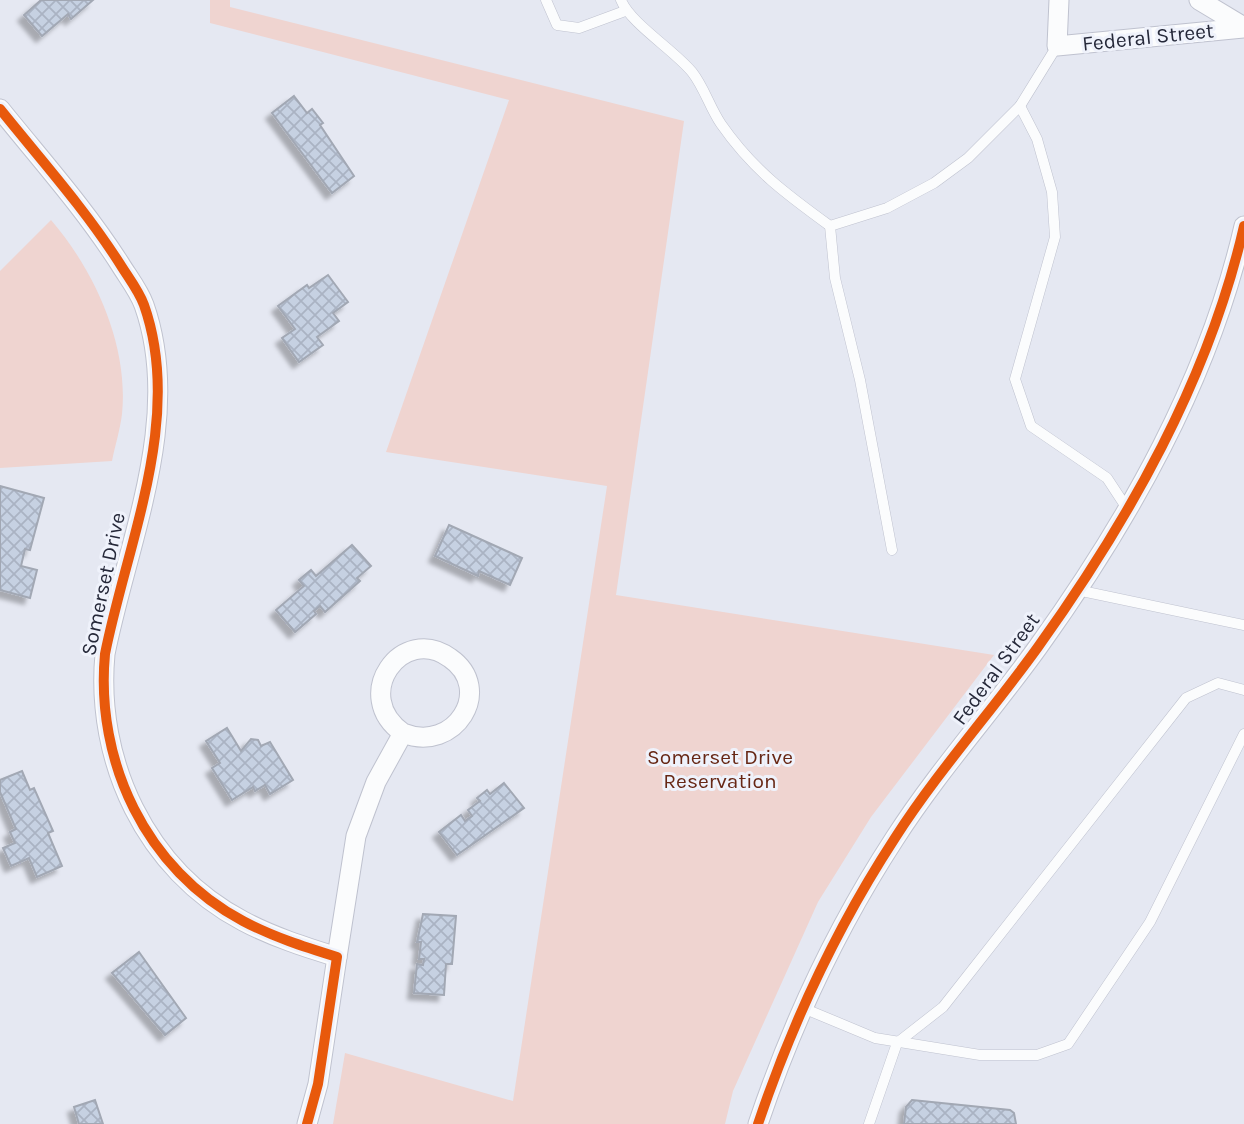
<svg xmlns="http://www.w3.org/2000/svg" width="1244" height="1124" font-family="Karla,sans-serif">
<defs>
<pattern id="building-cross-hatch" width="8" height="8" patternUnits="userSpaceOnUse" patternTransform="scale(1.75)"><rect width="8" height="8" fill="#c6d1e2"/><path d="M0 0l8 8M0 8l8-8" fill="none" stroke="#aab3c3"/></pattern>
<filter id="shadow"><feDropShadow dx="-6" dy="6" stdDeviation="2" flood-color="#0004"/></filter>
</defs>
<rect width="100%" height="100%" fill="#e5e8f2"/>
<g fill="#efd4d0">
<polygon points="210,0 230,0 230,7 684,121 616,595 994,655 871,817 818,902 733,1091 725,1124 333,1124 345,1053 513,1101 607,486 386,452 509,100 210,23"/>
<path d="M51,220C95,271 129,346 122,414C120,430 115,446 112,461L0,468V271Z"/>
</g>
<g fill="url(#building-cross-hatch)" stroke="#a2a8b4" stroke-width="2" filter="url(#shadow)">
<polygon points="41,0 93,0 71,19 68,14 42,36 24,15"/>
<polygon points="294,96 307,113 312,109 323,123 320,125 354,176 332,193 272,113"/>
<polygon points="328,275 348,302 333,313 339,321 317,337 323,345 299,362 282,338 295,329 278,306 307,285 309,288"/>
<polygon points="0,486 44,498 30,550 25,549 21,566 37,570 30,598 0,590"/>
<polygon points="449,525 522,558 510,585 479,571 478,576 435,556"/>
<polygon points="352,545 371,566 357,578 360,581 325,612 320,606 314,611 316,614 295,632 276,610 304,586 299,580 311,570 316,576"/>
<polygon points="227,728 241,751 251,739 258,740 261,746 270,742 293,780 270,794 265,785 255,791 253,787 232,800 212,768 220,763 206,741"/>
<polygon points="22,771 30,790 34,788 53,831 48,833 62,866 37,877 29,858 11,866 3,848 15,843 10,832 16,829 0,792 0,780"/>
<polygon points="504,783 524,808 457,855 439,832 461,815 465,821 472,816 468,810 480,801 477,798 487,790 490,794"/>
<polygon points="423,914 456,916 452,964 446,964 444,995 414,993 417,964 423,965 424,959 419,959 421,942 417,942"/>
<polygon points="139,952 186,1018 165,1035 112,973"/>
<polygon points="95,1100 103,1124 79,1124 74,1107"/>
<polygon points="912,1100 1010,1110 1014,1113 1016,1124 904,1124 906,1107"/>
</g>
<g fill="none" stroke-linecap="round" stroke-linejoin="round">
<defs>
<g id="service">
<polyline points="546,0 557,25 579,28 625,11"/>
<path d="M621,0C630,23 674,50 692,72C704,87 710,108 721,124C753,170 786,194 830,226"/>
<polyline points="1020,106 1037,139 1052,192 1055,237 1015,379 1031,426 1107,478 1128,510"/>
<polyline points="892,550 860,380 835,278 830,226 887,208 934,183 968,158 1020,106 1057,46"/>
<polyline points="1077,590 1244,625"/>
<polyline points="803,1008 875,1038 980,1055 1037,1055 1068,1044 1150,922 1244,734"/>
<polyline points="869,1124 897,1043 943,1007 1186,698 1218,683 1244,690"/>
</g>
<g id="minor">
<polyline points="1059,0 1057,46 1244,28"/>
<polyline points="1199,0 1244,27"/>
<path d="M0,109C41,160 85,209 120,264C128,277 139,291 144,305C184,418 127,543 105,654C95,761 146,870 243,921C273,937 305,947 337,957L318,1084L307,1124"/>
<path d="M337,957L356,836L376,782L403,733C455,754 495,689 450,658C402,623 350,696 403,733"/>
<path d="M758,1124C792,1023 837,927 895,838C938,771 992,711 1038,647C1129,520 1209,379 1244,226"/>
</g>
</defs>
<use href="#service" stroke="#bfc2cf" stroke-width="11"/>
<use href="#minor" stroke="#bfc2cf" stroke-width="21"/>
<use href="#service" stroke="#fbfcfd" stroke-width="10"/>
<use href="#minor" stroke="#fbfcfd" stroke-width="19"/>
<defs>
<g id="cycleway">
<path d="M0,109C41,160 85,209 120,264C128,277 139,291 144,305C184,418 127,543 105,654C95,761 146,870 243,921C273,937 305,947 337,957L318,1084L307,1124"/>
<path d="M758,1124C792,1023 837,927 895,838C938,771 992,711 1038,647C1129,520 1209,379 1244,226"/>
</g>
</defs>
<use href="#cycleway" stroke="#eff2fb" stroke-width="15"/>
<use href="#cycleway" stroke="#e8590c" stroke-width="10"/>
</g>
<g text-anchor="middle" stroke-width="6" stroke-linejoin="round" paint-order="stroke">
<g font-size="21" fill="#252839" stroke="#eff2fb">
<text transform="translate(1148 37) rotate(-6)" y="7">Federal Street</text>
<text transform="translate(103 584) rotate(-78)" y="7">Somerset Drive</text>
<text transform="translate(996 669) rotate(-54)" y="7">Federal Street</text>
</g>
<g font-size="21" fill="#672715" stroke="#eff2fb">
<text x="720" y="764">Somerset Drive<tspan x="720" dy="24">Reservation</tspan></text>
</g>
</g>
</svg>
